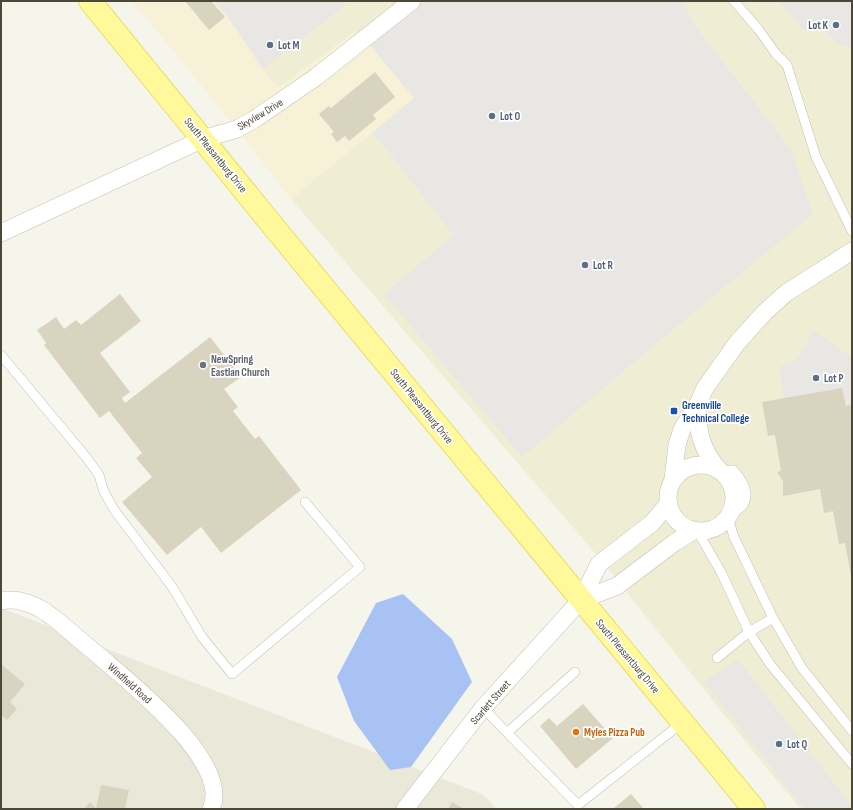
<svg xmlns="http://www.w3.org/2000/svg" width="853" height="810" font-family="'Sofia Sans Condensed',sans-serif">
<rect width="100%" height="100%" fill="#f6f5eb"/>
<polygon fill="#eae9d9" points="1,608 482,794 497,809 1,809"/>
<polygon fill="#f7f1d7" points="132,1 214,1 230,20 278,88 353,33 369,44 414,98 291,199 237,129"/>
<polygon fill="#efeed5" points="214,1 852,1 852,809 801,809 772,775 601,560 291,199 414,98 369,44 353,33 278,88 263,69 230,20"/>
<g fill="#e8e7e3">
<polygon points="214,1 343,1 346,5 263,69 230,20"/>
<polygon points="421,1 683,1 695,26 790,148 813,214 662,339 522,457 384,294 453,235 385,147 372,133 414,98 369,44"/>
<polygon points="779,1 852,1 852,47 837,44 816,20 804,30"/>
<polygon points="814,330 852,358 852,405 846,406 842,388 784,398 779,367 795,361"/>
<polygon points="738,659 852,806 852,809 805,809 704,682"/>
</g>
<polygon fill="#a8c3f3" points="403,594 452,639 472,682 411,767 390,770 354,721 337,677 376,603"/>
<g fill="#d8d4c0">
<polygon points="185,1 211,1 225,17 209,30"/>
<polygon points="375,72 395,97 373,115 376,119 349,141 345,136 337,142 331,134 334,132 319,114 329,106 331,108"/>
<polygon points="120,294 141,321 100,353 130,392 122,398 125,403 210,337 241,377 224,389 238,407 233,411 255,439 259,436 301,490 221,553 201,527 167,555 122,502 152,477 136,458 142,453 109,411 100,418 44,345 46,343 37,330 56,317 64,329 76,320 81,325"/>
<polygon points="842,388 846,406 852,405 851,576 845,543 839,544 833,511 824,513 820,489 783,496 783,481 777,472 781,471 775,435 768,436 762,402"/>
<polygon points="2,665 25,684 10,702 17,709 7,720 1,715"/>
<polygon points="583,704 613,738 576,769 540,726 549,718 557,726"/>
<polygon points="101,785 129,790 125,809 84,809 90,802 96,808"/>
<polygon points="631,794 644,809 613,809"/>
<polygon points="452,802 464,809 448,809"/>
</g>
<g fill="none" stroke-linecap="round" stroke-linejoin="round">
<defs>
<g id="lane">
<polyline points="734,1 759,30 776,54 787,65 816,157 852,231"/>
<polyline points="1,355 86,457 99,475 104,492 115,511 173,588 202,637 232,674 360,567 305,502"/>
<path d="M721,471L733,470C741,478 751,493 743,505C740,509 734,512 730,515"/>
<polyline points="728,518 734,537 773,618 802,668 852,731"/>
<polyline points="698,532 722,574 749,632 770,664 852,764"/>
<polyline points="717,658 749,632 773,618"/>
<polyline points="483,708 578,805 683,722"/>
<polyline points="508,732 575,672"/>
</g>
<g id="street">
<polyline points="1,233 203,139 237,129 255,119 316,77 412,1"/>
<path d="M698,405C697,431 701,449 719,470"/>
<circle cx="701" cy="498" r="33"/>
<polyline points="673,479 677,445 682,429 698,404 705,388 737,343 764,313 786,293 852,251"/>
<polyline points="581,600 617,586 674,543 693,531"/>
<path d="M1,601C15,598 26,602 39,608C44,610 49,615 54,618C69,630 83,643 98,655C129,682 233,763 211,809"/>
<polyline points="405,809 483,708 581,600 599,564 652,523 668,504"/>
</g>
<polyline id="primary" points="90,1 273,226 754,809"/>
</defs>
<use href="#lane" stroke="#c2c0ad" stroke-width="10"/>
<use href="#street" stroke="#c2c0ad" stroke-width="18"/>
<use href="#primary" stroke="#e8de68" stroke-width="24"/>
<use href="#lane" stroke="#fff" stroke-width="9"/>
<use href="#street" stroke="#fff" stroke-width="17"/>
<use href="#primary" stroke="#fff99b" stroke-width="22"/>
</g>
<g fill="#5c6f8a" stroke="#fff" stroke-width="1.5">
<circle cx="836" cy="25" r="4"/>
<circle cx="270" cy="45" r="4"/>
<circle cx="492" cy="116" r="4"/>
<circle cx="585" cy="265" r="4"/>
<circle cx="816" cy="378" r="4"/>
<circle cx="779" cy="744" r="4"/>
</g>
<circle fill="#6b7280" stroke="#fff" stroke-width="1.5" cx="203" cy="365" r="4"/>
<rect fill="#1a4fb4" stroke="#fff" stroke-width="1.5" x="670" y="407" width="8" height="8" rx="2"/>
<circle fill="#e8710a" stroke="#fff" stroke-width="1.5" cx="576" cy="732" r="4"/>
<g text-anchor="middle" stroke-width="3.5" stroke-linejoin="round" paint-order="stroke">
<g font-size="11" font-weight="bold" fill="#4e5e75" stroke="#fff" text-anchor="start">
<text x="828" y="29" text-anchor="end">Lot K</text>
<text x="278" y="49">Lot M</text>
<text x="500" y="120">Lot O</text>
<text x="593" y="269">Lot R</text>
<text x="824" y="382">Lot P</text>
<text x="787" y="748">Lot Q</text>
</g>
<g font-size="11" fill="#4b4839" stroke="#fff">
<text transform="translate(260 114) rotate(-31)" y="4">Skyview Drive</text>
<text transform="translate(216 155) rotate(51)" y="4">South Pleasantburg Drive</text>
<text transform="translate(422 406) rotate(51)" y="4">South Pleasantburg Drive</text>
<text transform="translate(628 656) rotate(50)" y="4">South Pleasantburg Drive</text>
<text transform="translate(130 683) rotate(42)" y="4">Windfield Road</text>
<text transform="translate(490 702) rotate(-49)" y="4">Scarlett Street</text>
</g>
<g font-size="11" font-weight="bold" fill="#5b616d" stroke="#fff" text-anchor="start">
<text x="211" y="363">NewSpring<tspan x="211" dy="13">Eastlan Church</tspan></text>
</g>
<g font-size="11" font-weight="bold" fill="#164399" stroke="#fff" text-anchor="start">
<text x="682" y="409">Greenville<tspan x="682" dy="13">Technical College</tspan></text>
</g>
<g font-size="11" font-weight="bold" fill="#c56008" stroke="#fff" text-anchor="start">
<text x="584" y="736">Myles Pizza Pub</text>
</g>
</g>
<rect width="853" height="810" fill="none" stroke="#4b4839" stroke-width="4"/>
</svg>
